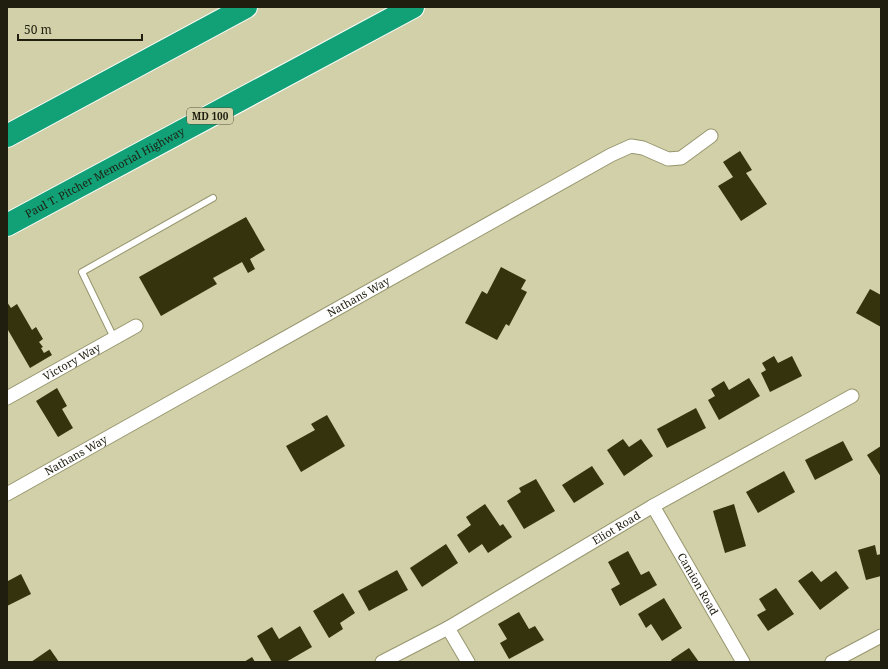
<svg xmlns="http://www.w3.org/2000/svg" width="888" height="669" font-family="'Noto Serif',serif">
<rect width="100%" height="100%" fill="#d1d0a8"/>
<g fill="#34330e">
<polygon points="740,151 752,170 746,173 767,204 741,221 718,186 733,177 723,162"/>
<polygon points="246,217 265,250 250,259 255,269 248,273 242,262 213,278 217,284 161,316 139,277"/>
<polygon points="501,267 526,280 521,289 527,292 509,326 506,324 497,340 465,323 482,291 487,294"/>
<polygon points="870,289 881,295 881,327 856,313"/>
<polygon points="7,302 11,308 17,304 32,330 36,327 43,339 39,342 43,347 41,348 44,353 49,350 52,355 30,368 8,330 7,331"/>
<polygon points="774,356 778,363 792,356 802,376 770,392 761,373 766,370 762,363"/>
<polygon points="749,378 760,396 719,420 708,400 715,396 711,389 724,381 729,390"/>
<polygon points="57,388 67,406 62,409 73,428 58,437 36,401"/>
<polygon points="696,408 706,428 667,448 657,429"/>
<polygon points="327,415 345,446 301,472 286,446 315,430 311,424"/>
<polygon points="623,439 629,447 641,439 653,456 624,476 607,450"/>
<polygon points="843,441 853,460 815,480 805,460"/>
<polygon points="881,446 881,477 867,455"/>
<polygon points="592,466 604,484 574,503 562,485"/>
<polygon points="784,471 795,492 758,513 746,492"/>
<polygon points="536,479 555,511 524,529 507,501 521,492 519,488"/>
<polygon points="485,504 500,526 503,524 512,537 488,553 482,544 469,553 457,535 471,525 466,517"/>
<polygon points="734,504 746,546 725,553 713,511"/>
<polygon points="446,544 458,563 422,587 410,568"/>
<polygon points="875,545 877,555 881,554 881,576 866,580 858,550"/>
<polygon points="628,551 641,575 649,571 657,585 620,606 611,589 620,584 608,562"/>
<polygon points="397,570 408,590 369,611 358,591"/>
<polygon points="812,571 821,582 836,571 849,588 820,610 798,581"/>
<polygon points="21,574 31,594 7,606 7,580 8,581"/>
<polygon points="776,588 794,614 768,631 757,615 766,610 759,599"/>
<polygon points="343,593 355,613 340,623 343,629 329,638 313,611"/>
<polygon points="664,598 682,628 662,641 651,624 646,628 638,614"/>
<polygon points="519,612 529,629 535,626 544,640 509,659 500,643 507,639 498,624"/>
<polygon points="300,626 312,647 286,662 272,662 257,636 272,627 279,639"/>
<polygon points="689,648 699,662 672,662 671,660"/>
<polygon points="50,649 59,662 31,662"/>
<polygon points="252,657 255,662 244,662"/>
</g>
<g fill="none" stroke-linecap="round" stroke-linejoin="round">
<defs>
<polyline id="lane" points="114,338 82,272 213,198"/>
<g id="street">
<path id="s1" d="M7,398L136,326"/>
<path id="s2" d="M7,494L611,155L631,146L643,148L668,159L681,158L711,136"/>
<path id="s3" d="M653,506L743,662"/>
<polyline points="448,628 468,662"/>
<path id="s4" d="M382,662L448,628L653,506L852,396"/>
<polyline points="832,662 881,636"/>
</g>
<g id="highway">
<polyline points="7,136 246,7"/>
<path id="s5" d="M7,225L413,7"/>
</g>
</defs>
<use href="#lane" stroke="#97966f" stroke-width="8"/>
<use href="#street" stroke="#97966f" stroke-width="15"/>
<use href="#highway" stroke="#fff" stroke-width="24"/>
<use href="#lane" stroke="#fff" stroke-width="6"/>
<use href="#street" stroke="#fff" stroke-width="13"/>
<use href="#highway" stroke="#12a077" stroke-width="22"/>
</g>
<g text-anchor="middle" stroke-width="4" stroke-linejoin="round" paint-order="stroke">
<rect fill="#d1d0a8" stroke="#54533d" stroke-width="1" x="187" y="108" width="46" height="16" rx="3"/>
<g font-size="10" font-weight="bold" fill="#1f1e0f">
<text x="210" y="120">MD 100</text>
</g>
<g font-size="11" fill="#1f1e0f" stroke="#d1d0a8">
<text dy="4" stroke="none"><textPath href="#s5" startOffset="111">Paul T. Pitcher Memorial Highway</textPath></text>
<text dy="4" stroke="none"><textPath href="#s2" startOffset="403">Nathans Way</textPath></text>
<text dy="4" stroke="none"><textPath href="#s1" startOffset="74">Victory Way</textPath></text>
<text dy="4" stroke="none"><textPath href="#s2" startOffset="79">Nathans Way</textPath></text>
<text dy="4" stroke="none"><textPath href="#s4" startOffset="270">Eliot Road</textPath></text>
<text dy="4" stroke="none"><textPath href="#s3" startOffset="90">Camion Road</textPath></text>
</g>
</g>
<rect width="888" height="669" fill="none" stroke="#1f1e0f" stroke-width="16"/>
<path d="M18 34v6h124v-6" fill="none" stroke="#1f1e0f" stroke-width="2"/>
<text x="24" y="34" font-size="12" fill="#1f1e0f" stroke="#d1d0a8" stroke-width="3" paint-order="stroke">50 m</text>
</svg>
